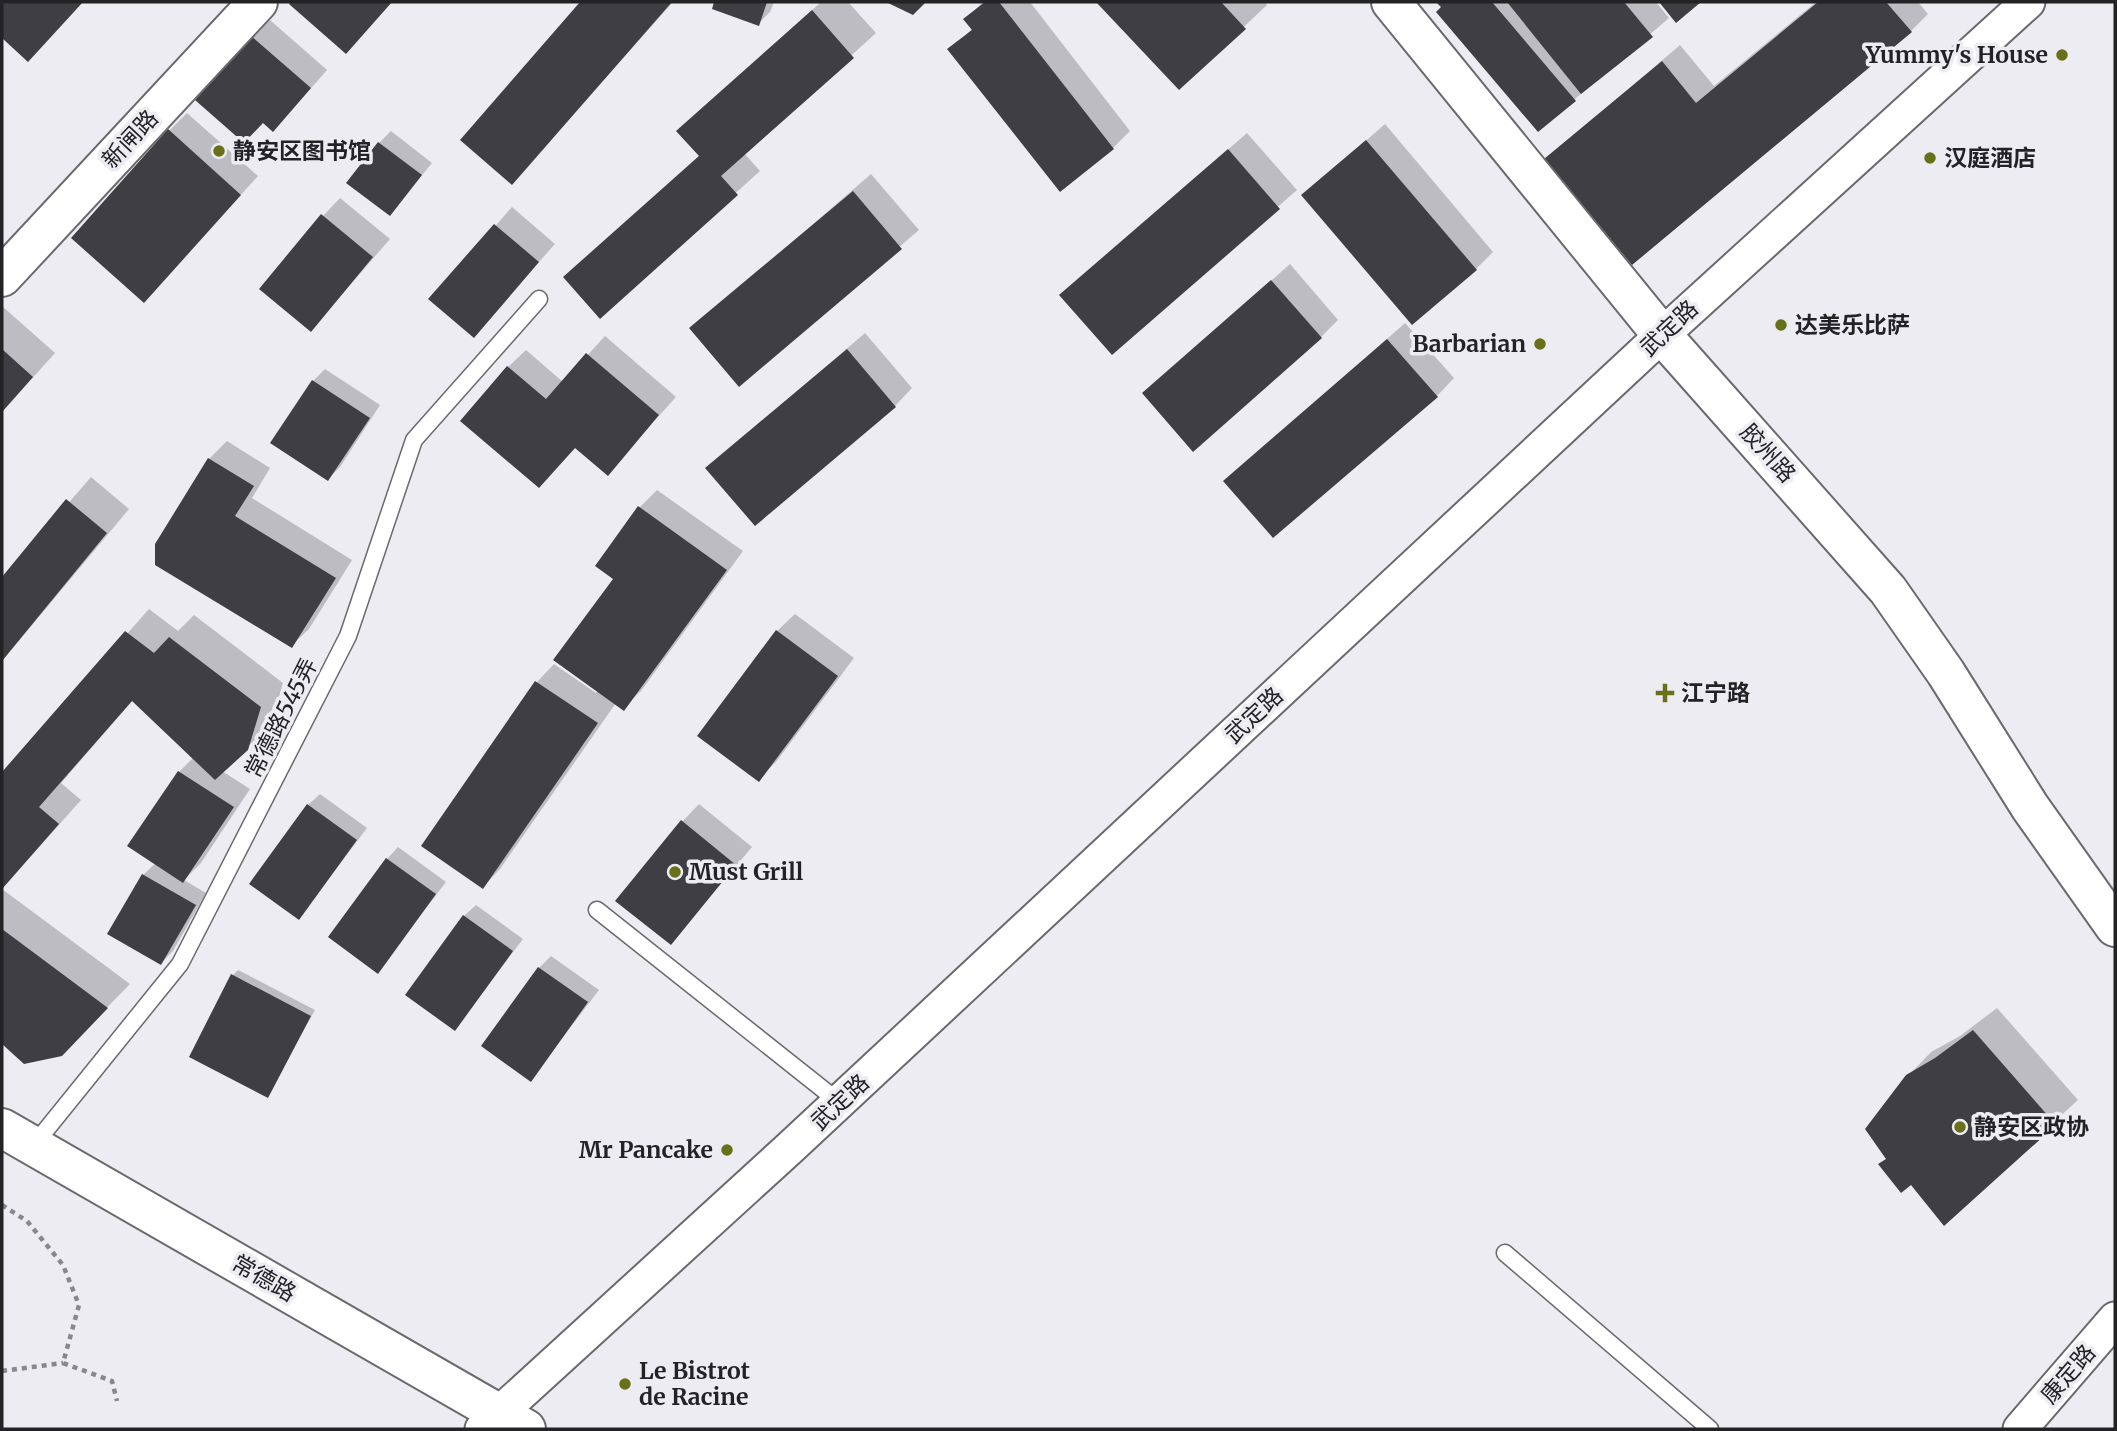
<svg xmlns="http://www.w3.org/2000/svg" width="2117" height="1431" font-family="Merriweather,'Noto Sans SC',serif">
<rect width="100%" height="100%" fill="#edecf3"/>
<g fill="#0003">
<polygon points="2,2 82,2 28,59 2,36"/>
<polygon points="293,2 392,2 346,51 291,4"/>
<polygon points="582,2 673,2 512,183 462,139"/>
<polygon points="716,2 774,2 770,12 758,24 714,8"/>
<polygon points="821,2 848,2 876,33 744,153 760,171 600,316 565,277 700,155 679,131"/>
<polygon points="983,2 1030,2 1130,131 1113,148 950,50 973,28 966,19"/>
<polygon points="1099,2 1265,2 1267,5 1179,88"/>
<polygon points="1439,2 1656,2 1669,18 1539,130"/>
<polygon points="1816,2 1918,2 1928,14 1911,31 1547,159 1680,45 1714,86"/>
<polygon points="270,20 327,70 290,112 252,38"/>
<polygon points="187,113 258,176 144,301 169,131"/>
<polygon points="1385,124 1493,252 1476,269 1304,195"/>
<polygon points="391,131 432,163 390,214 379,143"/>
<polygon points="1247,133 1297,190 1112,352 1062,295"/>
<polygon points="871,174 919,230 739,385 692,329"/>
<polygon points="340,198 390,239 311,330 323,216"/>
<polygon points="512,207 555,244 473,336 431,299"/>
<polygon points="1290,264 1338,320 1321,337 1144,393"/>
<polygon points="2,306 55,353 2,412"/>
<polygon points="1405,323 1454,378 1437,396 1226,481"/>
<polygon points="865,333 912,388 895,406 708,468"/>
<polygon points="605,336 676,397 607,473 576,447 539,486 508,367 526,350 563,382"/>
<polygon points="325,369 380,405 340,467 328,479 272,443 313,381"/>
<polygon points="227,441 270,468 252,498 352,560 309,629 291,646 209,459"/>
<polygon points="91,477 129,509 2,661 2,580"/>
<polygon points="657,490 743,551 641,691 623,708 616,703 500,869 483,887 423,846 537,682 554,664 596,693 598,690 616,579 640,507"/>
<polygon points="149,609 178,631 194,615 283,683 271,725 222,771 250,789 201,863 184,880 206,893 173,951 161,963 143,875 156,863 179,772 194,757 133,700 61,783 81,800 2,889 130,984 85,1030 25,1062 2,1042 2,775"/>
<polygon points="795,614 854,658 776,762 758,779 777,631"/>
<polygon points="320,794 367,828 299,918 308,805"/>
<polygon points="699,804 752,847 671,943 682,822"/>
<polygon points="398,847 446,882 378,971 387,859"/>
<polygon points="476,905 523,939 455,1029 464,916"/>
<polygon points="551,956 599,990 530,1080 539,968"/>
<polygon points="238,970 315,1010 267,1096 233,975"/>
<polygon points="1997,1008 2078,1100 1944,1223 1911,1183 1908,1076 1931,1052 1960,1036"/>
</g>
<g fill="#3e3e43">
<polygon points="2,2 83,2 28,62 2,38"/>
<polygon points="291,2 392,2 346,54 289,4"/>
<polygon points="580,2 672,2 512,185 460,140"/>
<polygon points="714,2 767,2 759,26 712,9"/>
<polygon points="886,2 926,2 913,15"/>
<polygon points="985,2 999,2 1114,149 1060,192 947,49 972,30 963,19"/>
<polygon points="1096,2 1221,2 1246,29 1179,90"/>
<polygon points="1436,2 1492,2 1576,101 1538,132 1436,12 1441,7"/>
<polygon points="1507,2 1624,2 1653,37 1581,94"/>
<polygon points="1659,2 1701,2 1676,23"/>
<polygon points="1818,2 1886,2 1912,32 1632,265 1544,159 1662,61 1696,103"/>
<polygon points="812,10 854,58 721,176 738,195 600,319 563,277 699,156 676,131"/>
<polygon points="251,36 311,88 273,132 263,123 244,143 195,100"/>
<polygon points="168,129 241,195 144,303 71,238"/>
<polygon points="1366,140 1477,270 1412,325 1301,195"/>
<polygon points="378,142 422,175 390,216 346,183"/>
<polygon points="1228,149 1280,209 1112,355 1059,295"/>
<polygon points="853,191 902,249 739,387 689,328"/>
<polygon points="321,214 373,257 311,332 259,289"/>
<polygon points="494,224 539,262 474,338 428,299"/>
<polygon points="1271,280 1322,338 1193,452 1142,393"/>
<polygon points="1387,339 1438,397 1273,538 1223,481"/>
<polygon points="2,349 33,377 2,412"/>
<polygon points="847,349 896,407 755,526 705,468"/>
<polygon points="586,353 659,415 608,476 575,448 539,488 460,421 507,366 546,399"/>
<polygon points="312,380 370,418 328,481 270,443"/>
<polygon points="208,458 254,486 235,516 336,578 292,648 155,565 155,544"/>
<polygon points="66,499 107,533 2,661 2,577"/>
<polygon points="638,506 727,570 624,711 553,660 613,579 595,566"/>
<polygon points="776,630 838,676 759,782 697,736"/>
<polygon points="125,631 154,653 169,637 261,707 248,750 215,780 132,701 39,807 59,824 2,889 2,772"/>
<polygon points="535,681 598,723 483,889 421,846"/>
<polygon points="178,771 234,807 183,883 127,846"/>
<polygon points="307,804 357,840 299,920 249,884"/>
<polygon points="681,820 736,865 671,945 615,901"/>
<polygon points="386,858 436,894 378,974 328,937"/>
<polygon points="142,874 196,905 161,965 107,934"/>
<polygon points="463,915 513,951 455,1031 405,995"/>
<polygon points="2,929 108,1008 62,1056 24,1064 2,1044"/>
<polygon points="538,967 588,1002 531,1082 481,1046"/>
<polygon points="231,974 311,1016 268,1098 189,1057"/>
<polygon points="1973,1030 2056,1125 1944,1226 1911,1185 1901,1193 1878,1164 1886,1159 1865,1129 1906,1075 1935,1058"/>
</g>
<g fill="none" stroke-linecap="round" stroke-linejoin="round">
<defs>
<g id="lane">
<polyline points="597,910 839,1102"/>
<polyline points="33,1146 180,964 348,636 414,440 539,299"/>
<polyline points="1505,1253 1710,1429"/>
</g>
<g id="street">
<polyline points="482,1429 792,1146 1662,335 2028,2"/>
<polyline points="2020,1429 2115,1319"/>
</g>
<g id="secondary">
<polyline points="1391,2 1662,335 1888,590 1946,673 2030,807 2115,927"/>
<polyline points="2,277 258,2"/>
<polyline points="2,1128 526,1429"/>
</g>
</defs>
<use href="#lane" stroke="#69696f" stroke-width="19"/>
<use href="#street" stroke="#69696f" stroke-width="37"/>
<use href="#secondary" stroke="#69696f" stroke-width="42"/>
<g stroke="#88878c" stroke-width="4.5" stroke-dasharray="5 5" stroke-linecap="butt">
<polyline points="2,1205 27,1221 63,1265 79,1305 63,1363 112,1381 117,1401"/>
<polyline points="2,1371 63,1363"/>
</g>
<use href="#lane" stroke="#fff" stroke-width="16"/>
<use href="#street" stroke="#fff" stroke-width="33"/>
<use href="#secondary" stroke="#fff" stroke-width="38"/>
</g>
<g fill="#68711a" stroke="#edecf3" stroke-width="2.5">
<circle cx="2062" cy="55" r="7"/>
<circle cx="219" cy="151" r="7"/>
<circle cx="1930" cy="158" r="7"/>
<circle cx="1781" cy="325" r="7"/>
<circle cx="1540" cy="344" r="7"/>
<path d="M1661.5 682.5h7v7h7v7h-7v7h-7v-7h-7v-7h7z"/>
<circle cx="675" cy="872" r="7"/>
<circle cx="1960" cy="1127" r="7"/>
<circle cx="727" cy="1150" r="7"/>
<circle cx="625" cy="1384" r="7"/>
</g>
<g text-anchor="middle" stroke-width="7" stroke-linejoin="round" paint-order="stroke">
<g font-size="23" font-weight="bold" fill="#232225" stroke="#edecf3" text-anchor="start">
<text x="2048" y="63" text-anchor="end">Yummy's House</text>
<text x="233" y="159">静安区图书馆</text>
<text x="1944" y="166">汉庭酒店</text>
<text x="1795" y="333">达美乐比萨</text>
<text x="1526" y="352" text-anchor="end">Barbarian</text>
<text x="1681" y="701">江宁路</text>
<text x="689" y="880">Must Grill</text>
<text x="1974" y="1135">静安区政协</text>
<text x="713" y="1158" text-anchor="end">Mr Pancake</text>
<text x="639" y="1379">Le Bistrot<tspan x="639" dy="26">de Racine</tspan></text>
</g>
<g font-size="23" fill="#232225" stroke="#edecf3">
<text transform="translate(130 139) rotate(-47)" y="8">新闸路</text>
<text transform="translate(1669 328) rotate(-43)" y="8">武定路</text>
<text transform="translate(1768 453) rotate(48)" y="8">胶州路</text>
<text transform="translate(1254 715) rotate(-43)" y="8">武定路</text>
<text transform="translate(281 718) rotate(-63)" y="8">常德路545弄</text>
<text transform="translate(840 1102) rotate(-43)" y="8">武定路</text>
<text transform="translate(264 1278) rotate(30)" y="8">常德路</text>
<text transform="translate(2068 1374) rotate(-49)" y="8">康定路</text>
</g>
</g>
<rect width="2117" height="1431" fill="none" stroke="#232225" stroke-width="7"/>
</svg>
